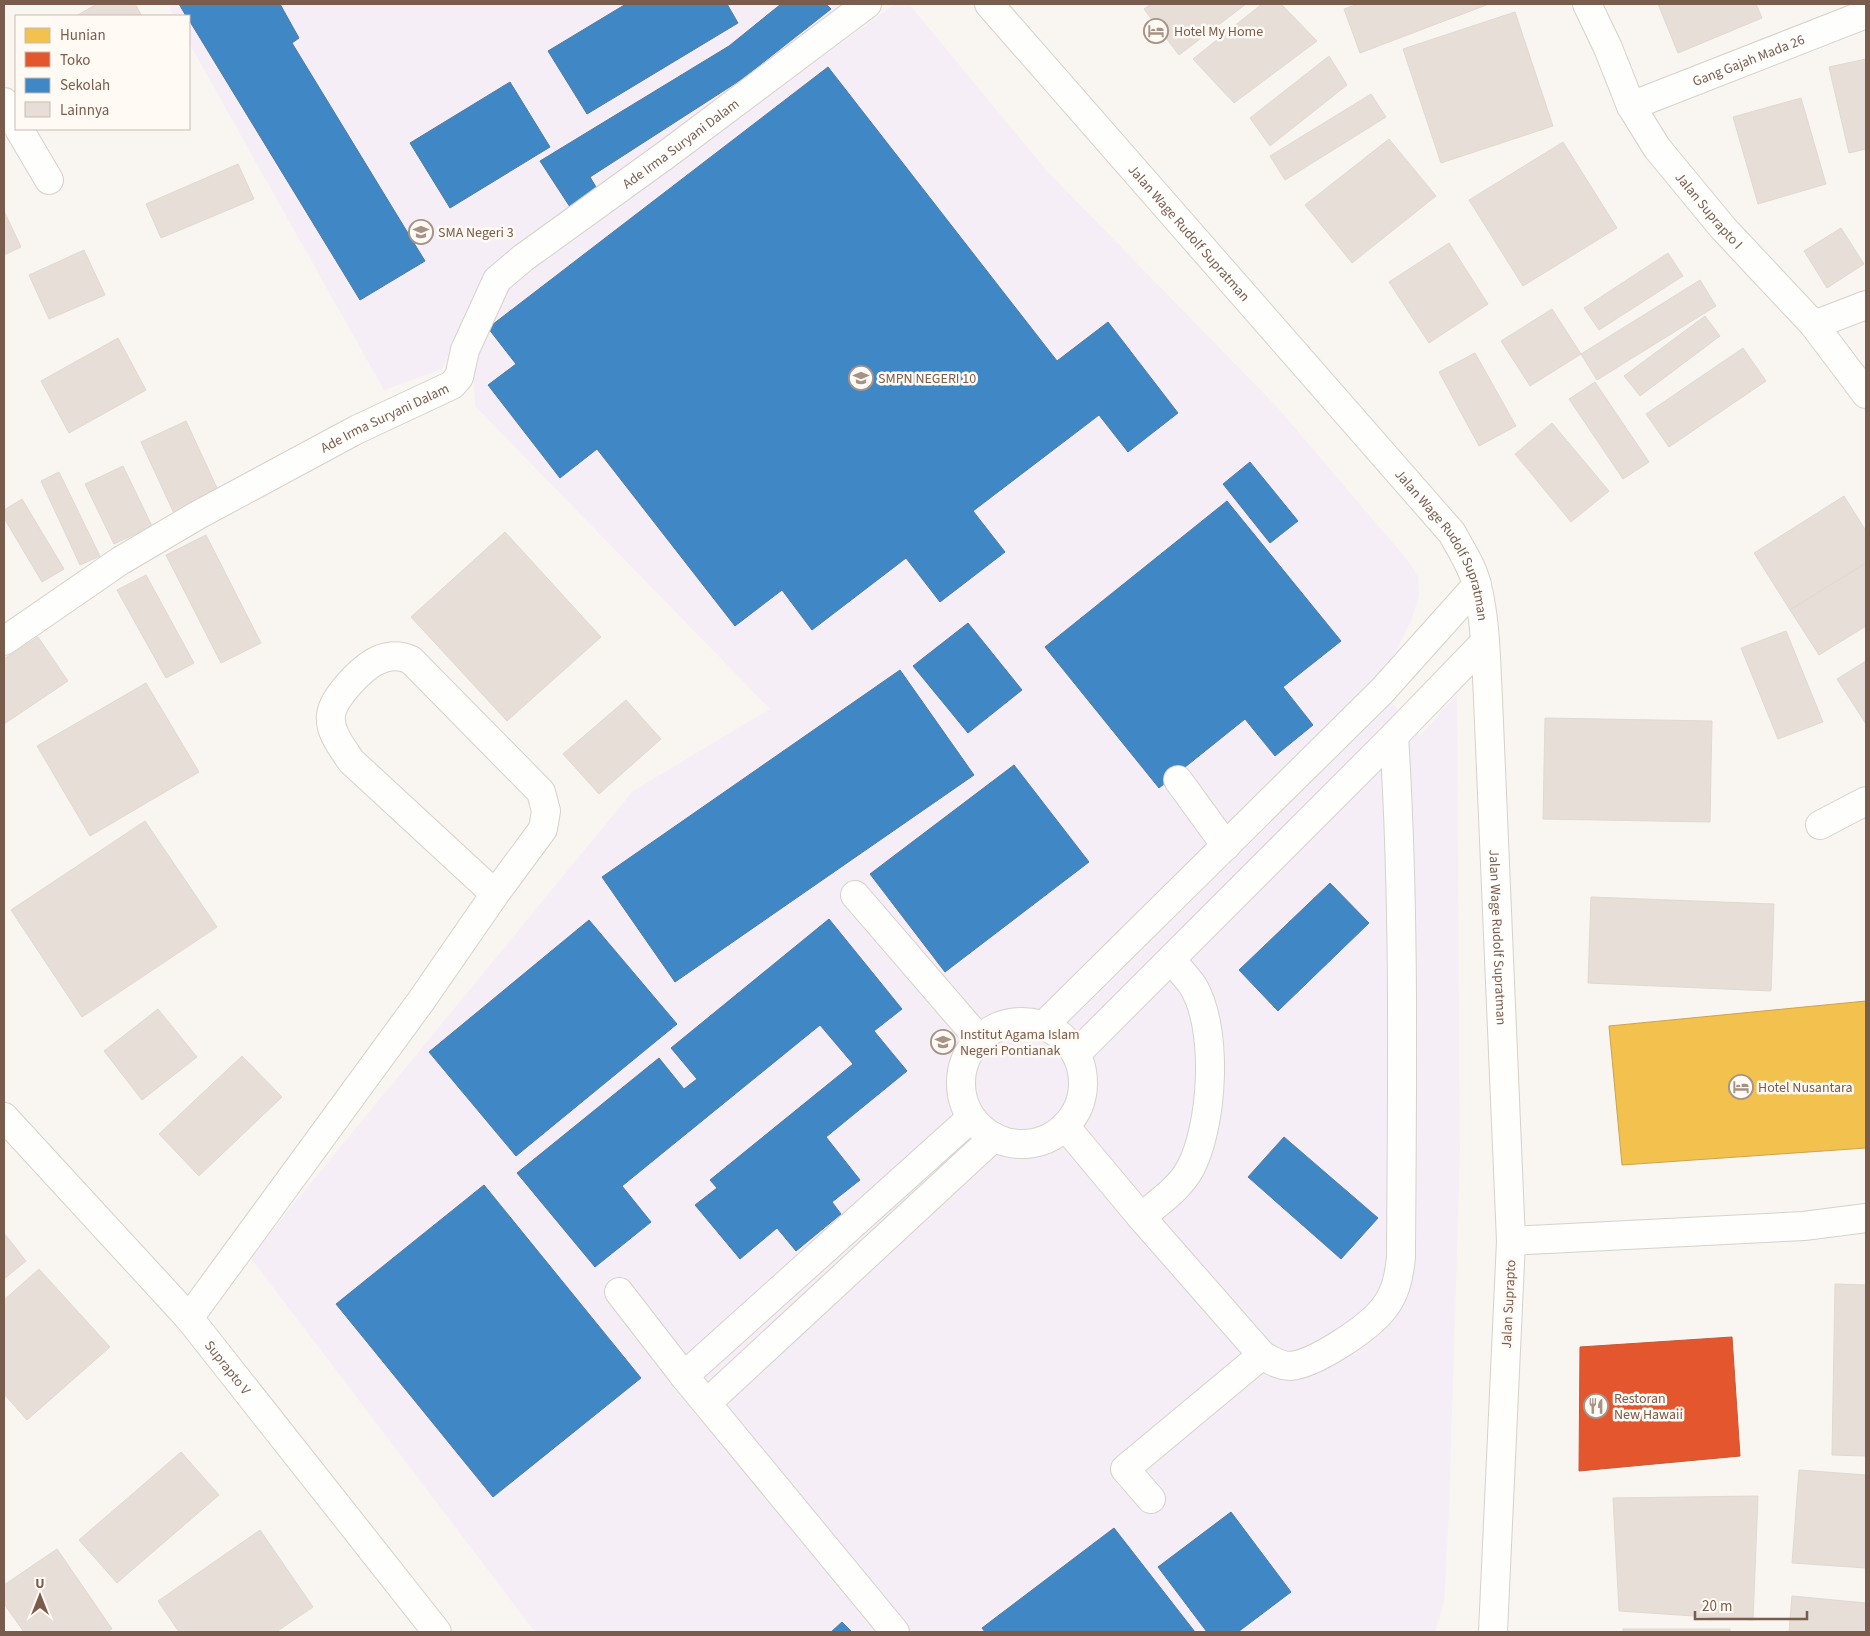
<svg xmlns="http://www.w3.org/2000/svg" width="1870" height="1636" font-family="'Source Sans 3',sans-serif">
<rect width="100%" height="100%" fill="#f9f5f0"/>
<g fill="#f6eef6">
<polygon points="167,4 856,4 485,275 442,369 384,390 189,43 189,16 174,16"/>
<polygon points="895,4 909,4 1047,171 1278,408 1409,562 1418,577 1419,596 1411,621 1378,686 1420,736 1457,694 1460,1152 1449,1511 1444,1602 1435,1632 535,1632 250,1257 633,791 770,709 475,406 473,351 513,281"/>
</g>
<polygon fill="#f2c14e" stroke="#cea34e" points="1866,1001 1866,1148 1622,1165 1609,1026"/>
<polygon fill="#e4572e" stroke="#c45837" points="1732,1337 1740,1456 1579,1471 1580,1347"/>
<g fill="#3f88c5" stroke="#517ba1">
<polygon points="179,4 280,4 299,38 292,43 425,261 360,300 189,20 189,16 186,16"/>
<polygon points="626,4 727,4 738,23 587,114 548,51"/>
<polygon points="781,4 826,4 831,9 742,79 590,177 599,192 572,210 540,161 729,46"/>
<polygon points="828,67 1057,361 1108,322 1178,413 1128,452 1099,415 973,511 1005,552 940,602 906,558 812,630 782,590 735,626 597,449 560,478 488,385 516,364 488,328"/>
<polygon points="510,82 550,147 450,208 410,143"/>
<polygon points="1250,462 1298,521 1270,543 1223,484"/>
<polygon points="1227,501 1341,641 1283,687 1313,725 1275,756 1245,719 1159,788 1045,647"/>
<polygon points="968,623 1022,690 968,733 913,666"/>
<polygon points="900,670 974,775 675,982 602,877"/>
<polygon points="1014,765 1089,862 945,972 870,874"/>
<polygon points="1330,883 1369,923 1278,1011 1239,970"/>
<polygon points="829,919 902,1009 874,1031 907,1071 826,1137 860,1180 832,1202 841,1214 796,1251 777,1228 740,1259 695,1205 717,1188 710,1180 853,1064 820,1025 622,1186 651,1222 595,1267 517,1173 659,1058 684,1089 697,1079 671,1048"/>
<polygon points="589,920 677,1024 516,1156 429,1052"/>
<polygon points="1284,1137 1378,1218 1341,1259 1248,1177"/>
<polygon points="484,1185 641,1378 493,1497 336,1304"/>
<polygon points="1231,1512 1291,1592 1238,1632 1207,1632 1158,1567"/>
<polygon points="1114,1528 1195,1632 985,1632 982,1628"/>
<polygon points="842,1622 852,1632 831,1632"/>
</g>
<g fill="#e6ded7" stroke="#e2d8d2">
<polygon points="97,4 135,4 142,16 76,16"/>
<polygon points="1151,4 1246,4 1179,55 1144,9"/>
<polygon points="1262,4 1281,4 1317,41 1234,103 1193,59"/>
<polygon points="1358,4 1489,4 1360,53 1344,9"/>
<polygon points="1658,4 1756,4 1762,18 1678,53"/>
<polygon points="1515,12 1553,126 1441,163 1403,49"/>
<polygon points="1329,56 1347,85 1270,146 1250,118"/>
<polygon points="1866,59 1866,149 1849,153 1829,67"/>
<polygon points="1371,94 1386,117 1285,180 1270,156"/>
<polygon points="1801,98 1826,184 1758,204 1733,117"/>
<polygon points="1389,139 1436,196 1352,263 1305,205"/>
<polygon points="1563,142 1617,228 1523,286 1469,200"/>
<polygon points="238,164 254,199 161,238 146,204"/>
<polygon points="4,211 21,247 4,255"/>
<polygon points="1841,228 1864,264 1827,288 1804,251"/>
<polygon points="1449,243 1488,304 1429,343 1389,282"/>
<polygon points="84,250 105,295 49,319 29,275"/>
<polygon points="1668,253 1683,276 1599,330 1584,308"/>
<polygon points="1700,280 1716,306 1597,380 1581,354"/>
<polygon points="1552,309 1581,354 1530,386 1501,341"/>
<polygon points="1705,316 1720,336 1640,396 1624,376"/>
<polygon points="118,338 146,390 69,433 41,381"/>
<polygon points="1743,348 1766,381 1669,447 1646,414"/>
<polygon points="1475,353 1516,426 1479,446 1439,372"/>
<polygon points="1595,382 1649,462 1623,479 1569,399"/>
<polygon points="186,421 223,501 178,522 141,442"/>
<polygon points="1552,423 1609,491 1571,522 1515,454"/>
<polygon points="123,466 152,526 114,544 85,484"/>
<polygon points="59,472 100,556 80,565 41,481"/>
<polygon points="1844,496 1866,531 1866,563 1790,610 1754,553"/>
<polygon points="22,499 64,569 42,582 4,518 4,510"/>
<polygon points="505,532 601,637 507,721 411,617"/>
<polygon points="206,535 261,643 221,663 166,555"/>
<polygon points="1866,563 1866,626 1819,655 1790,610"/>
<polygon points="146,575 194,663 166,678 117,590"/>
<polygon points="1786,631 1823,722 1778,739 1741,648"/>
<polygon points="38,637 68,681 4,724 4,659"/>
<polygon points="1866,661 1866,724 1837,679"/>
<polygon points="146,683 199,772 90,836 37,746"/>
<polygon points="626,700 661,739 599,794 563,754"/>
<polygon points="1545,718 1712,721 1710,822 1543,819"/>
<polygon points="145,821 217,927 82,1017 11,910"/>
<polygon points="1591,897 1774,904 1771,991 1588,983"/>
<polygon points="158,1009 197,1057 142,1100 104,1051"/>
<polygon points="242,1056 282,1097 199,1176 159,1134"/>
<polygon points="4,1233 26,1261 4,1279"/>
<polygon points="39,1269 110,1347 27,1420 4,1394 4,1300"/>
<polygon points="1835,1284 1866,1285 1866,1456 1832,1455"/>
<polygon points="181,1452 219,1495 117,1583 79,1540"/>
<polygon points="1799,1470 1866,1475 1866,1568 1792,1563"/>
<polygon points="1758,1496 1753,1620 1619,1611 1613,1498"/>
<polygon points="260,1530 313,1607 276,1632 179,1632 158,1601"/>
<polygon points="57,1549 112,1629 107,1632 24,1632 4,1604 4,1585"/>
<polygon points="1792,1596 1866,1603 1866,1632 1789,1632"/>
<rect x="1623" y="1629" width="107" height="3"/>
</g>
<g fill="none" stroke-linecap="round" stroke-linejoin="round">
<defs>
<g id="minor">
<path id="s1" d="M989,4L1452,533C1461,550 1473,567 1477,586C1486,622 1486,662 1488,699L1511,1241L1493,1632"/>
<path id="s2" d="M1587,4L1608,48L1631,106L1657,148L1723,228L1814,325L1866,394"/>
<polyline points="4,102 16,124"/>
<path id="s3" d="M1631,106L1866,14"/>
<polyline points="19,129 49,180"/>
<polyline points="1814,325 1866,305"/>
<path id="s4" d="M4,641L120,561L198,515L356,430L452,385L459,377L465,350L497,280L523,258L667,154L867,4"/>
<polyline points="1178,780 1226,846"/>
<polyline points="1820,825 1866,801"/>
<polyline points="855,895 979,1039"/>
<circle cx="1022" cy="1083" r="61"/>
<polyline points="1043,1026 1382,691 1477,585"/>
<polyline points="1076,1054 1394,736 1485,642"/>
<path id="s5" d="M4,1117L189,1318L437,1632"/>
<path d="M1065,1126L1141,1217L1262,1355C1271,1360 1279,1366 1290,1366C1315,1364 1369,1328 1384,1308C1396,1293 1399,1276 1401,1257C1402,1084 1405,910 1394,736"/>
<path d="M1141,1217C1158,1203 1179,1189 1190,1169C1213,1126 1219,1029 1193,986C1187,977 1178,968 1171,960"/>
<polyline points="1511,1241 1804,1226 1866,1218"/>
<polyline points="619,1292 684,1376 895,1632"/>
<path d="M189,1318L421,1001L495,894L351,761C342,747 329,732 331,715C333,697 364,665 381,659C391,655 402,656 411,660L541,792L546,811L543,829L495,894"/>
<polyline points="684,1376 971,1118"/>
<polyline points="707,1403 994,1137"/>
<polyline points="1151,1499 1125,1469 1262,1355"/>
</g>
</defs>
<use href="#minor" stroke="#d7d1cb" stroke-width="30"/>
<use href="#minor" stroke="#fefefd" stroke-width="28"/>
</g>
<defs>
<symbol id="hotel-ring" viewBox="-11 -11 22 22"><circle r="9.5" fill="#fffaf3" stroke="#a69286" stroke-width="1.5"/><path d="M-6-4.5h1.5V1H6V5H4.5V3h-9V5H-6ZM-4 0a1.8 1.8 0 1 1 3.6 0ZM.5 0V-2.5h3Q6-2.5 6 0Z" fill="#a69286"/></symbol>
<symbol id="school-ring" viewBox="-11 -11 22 22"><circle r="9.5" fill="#fffaf3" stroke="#a69286" stroke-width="1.5"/><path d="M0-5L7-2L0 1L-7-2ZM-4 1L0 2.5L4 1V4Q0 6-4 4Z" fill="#a69286"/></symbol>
<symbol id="university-ring" viewBox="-11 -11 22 22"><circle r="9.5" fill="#fffaf3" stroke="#a69286" stroke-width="1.5"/><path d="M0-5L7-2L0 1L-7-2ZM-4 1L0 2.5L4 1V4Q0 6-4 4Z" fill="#a69286"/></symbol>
<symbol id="restaurant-ring" viewBox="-11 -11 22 22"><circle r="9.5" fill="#fffaf3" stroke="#a69286" stroke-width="1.5"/><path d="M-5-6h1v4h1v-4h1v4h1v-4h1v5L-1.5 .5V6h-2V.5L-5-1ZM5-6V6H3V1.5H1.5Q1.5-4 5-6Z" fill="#a69286"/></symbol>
</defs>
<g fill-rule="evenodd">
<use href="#hotel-ring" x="1142" y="17" width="28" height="28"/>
<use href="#school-ring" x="407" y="218" width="28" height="28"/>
<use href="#school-ring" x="847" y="364" width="28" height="28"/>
<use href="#university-ring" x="929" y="1028" width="28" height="28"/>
<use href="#hotel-ring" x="1727" y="1073" width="28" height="28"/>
<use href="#restaurant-ring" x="1582" y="1392" width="28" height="28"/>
</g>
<g text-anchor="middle" stroke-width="5" stroke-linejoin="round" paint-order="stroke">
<g font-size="14" fill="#7a5c4d" stroke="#fffaf3" text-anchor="start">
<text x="1174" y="36">Hotel My Home</text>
<text x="438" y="237">SMA Negeri 3</text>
<text x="878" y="383">SMPN NEGERI 10</text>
<text x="960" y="1039">Institut Agama Islam<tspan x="960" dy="16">Negeri Pontianak</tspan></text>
<text x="1758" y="1092">Hotel Nusantara</text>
<text x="1614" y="1403">Restoran<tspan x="1614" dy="16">New Hawaii</tspan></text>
</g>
<g font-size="14" fill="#7a5c4d" stroke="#fffaf3">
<text dy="5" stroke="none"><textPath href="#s3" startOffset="126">Gang Gajah Mada 26</textPath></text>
<text dy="5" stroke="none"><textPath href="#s4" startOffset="861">Ade Irma Suryani Dalam</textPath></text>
<text dy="5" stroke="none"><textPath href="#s2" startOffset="242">Jalan Suprapto I</textPath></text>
<text dy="5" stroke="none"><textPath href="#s1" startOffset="304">Jalan Wage Rudolf Supratman</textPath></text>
<text dy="5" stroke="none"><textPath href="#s4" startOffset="442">Ade Irma Suryani Dalam</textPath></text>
<text dy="5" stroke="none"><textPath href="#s1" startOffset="709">Jalan Wage Rudolf Supratman</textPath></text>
<text dy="5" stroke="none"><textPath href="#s1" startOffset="1114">Jalan Wage Rudolf Supratman</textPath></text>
<text transform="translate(1508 1304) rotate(-87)" y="5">Jalan Suprapto</text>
<text dy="5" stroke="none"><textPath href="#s5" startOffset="336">Suprapto V</textPath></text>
</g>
</g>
<rect width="1870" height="1636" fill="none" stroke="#7a5c4d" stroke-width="10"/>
<rect x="15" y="15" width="175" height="115" fill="#fffaf3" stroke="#cabbb1"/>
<rect x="25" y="28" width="25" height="15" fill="#f2c14e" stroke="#cabbb1"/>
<text x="60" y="40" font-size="15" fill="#7a5c4d">Hunian</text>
<rect x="25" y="52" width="25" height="15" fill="#e4572e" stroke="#cabbb1"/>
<text x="60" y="65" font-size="15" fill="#7a5c4d">Toko</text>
<rect x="25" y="78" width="25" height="15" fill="#3f88c5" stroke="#cabbb1"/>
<text x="60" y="90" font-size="15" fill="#7a5c4d">Sekolah</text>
<rect x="25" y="102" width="25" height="15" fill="#e6ded7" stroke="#cabbb1"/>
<text x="60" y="115" font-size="15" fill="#7a5c4d">Lainnya</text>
<g transform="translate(40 1596)" stroke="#fffaf3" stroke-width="4" paint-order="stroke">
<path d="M0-4L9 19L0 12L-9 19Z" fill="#7a5c4d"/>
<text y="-8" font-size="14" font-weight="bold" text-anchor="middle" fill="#7a5c4d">U</text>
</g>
<path d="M1695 1611v8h112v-8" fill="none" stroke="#7a5c4d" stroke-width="2.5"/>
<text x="1702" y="1611" font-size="15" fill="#7a5c4d" stroke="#fffaf3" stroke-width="4" paint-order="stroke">20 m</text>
</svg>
